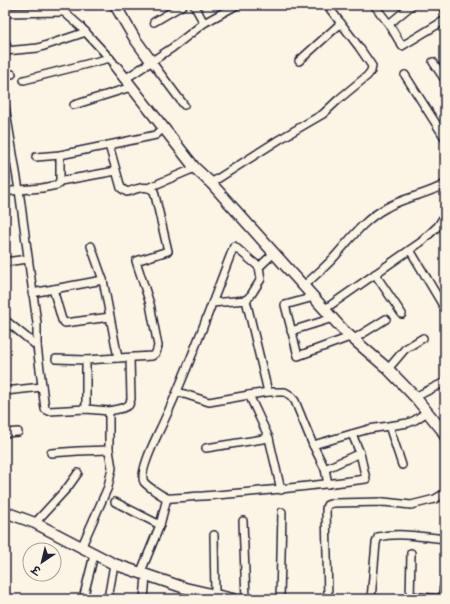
<svg xmlns="http://www.w3.org/2000/svg" width="450" height="604" font-family="Sriracha,'Playpen Sans Deva',sans-serif">
<rect width="100%" height="100%" fill="#fcf5e5"/>
<filter id="ink" filterUnits="userSpaceOnUse"><feTurbulence type="fractalNoise" baseFrequency=".025" numOctaves="2"/><feDisplacementMap in="SourceGraphic" scale="8" xChannelSelector="R" yChannelSelector="G"/><feConvolveMatrix kernelMatrix="1 2 1 2 8 2 1 2 1" color-interpolation-filters="sRGB"/></filter>
<g filter="url(#ink)">
<g fill="none" stroke-linecap="round" stroke-linejoin="round">
<defs>
<g id="street">
<polyline points="56,5 80,26 113,62"/>
<polyline points="194,5 204,23"/>
<polyline points="374,5 389,24 402,46 445,20"/>
<polyline points="441,5 445,10"/>
<polyline points="5,13 64,12"/>
<polyline points="154,22 183,5"/>
<polyline points="389,24 412,5"/>
<polyline points="5,41 8,51"/>
<polyline points="5,51 38,48 86,32"/>
<polyline points="151,61 184,105"/>
<polyline points="299,61 341,23"/>
<polyline points="433,62 445,80"/>
<polyline points="405,75 445,138"/>
<polyline points="5,76 12,74"/>
<polyline points="125,79 172,48 204,23 237,5"/>
<polyline points="24,80 110,58"/>
<polyline points="74,105 131,87"/>
<polyline points="5,106 19,190 5,192"/>
<polyline points="109,145 156,135 163,128"/>
<polyline points="60,155 60,181 57,185 42,188 19,190 37,323 37,346 45,409 49,411 86,409 109,411 109,450 112,468 108,487 81,548"/>
<path d="M36,157L60,155L109,145L121,188L127,192C137,189 146,184 154,191L168,251L136,261L150,304L158,346L156,353L152,356L118,358"/>
<polyline points="60,181 116,171"/>
<polyline points="211,183 280,139 323,114 339,99 367,76 371,71 372,66 359,47 327,5"/>
<polyline points="150,187 195,168"/>
<polyline points="410,250 445,309"/>
<polyline points="5,262 28,259"/>
<polyline points="375,274 402,314"/>
<path d="M304,286C315,275 327,266 337,254C352,237 365,219 386,208C404,197 427,195 445,184"/>
<polyline points="53,289 62,320 65,323 110,317"/>
<polyline points="32,293 103,280"/>
<polyline points="314,297 285,305 298,356 350,337"/>
<polyline points="246,300 251,295 261,279 259,267"/>
<path d="M212,303L246,300L268,392H285L290,395L295,401L313,445L325,469L360,453L366,479C311,486 258,492 203,496C195,496 173,499 167,498C162,496 147,486 144,482C138,472 158,434 163,423C190,366 211,305 234,246L259,267L274,253"/>
<polyline points="325,309 421,242 438,226 445,215"/>
<polyline points="5,320 37,346"/>
<polyline points="291,331 333,318"/>
<polyline points="354,339 386,319"/>
<polyline points="56,359 86,360"/>
<polyline points="388,369 405,349 423,338"/>
<polyline points="5,391 42,387"/>
<polyline points="178,392 209,402 249,395"/>
<polyline points="268,392 249,395 269,438 281,490"/>
<polyline points="415,397 445,382"/>
<polyline points="86,409 86,360 118,358 103,280 91,246"/>
<polyline points="109,411 123,408 129,405 131,399 130,358"/>
<polyline points="389,426 402,465"/>
<polyline points="5,433 18,432"/>
<polyline points="352,434 360,453"/>
<polyline points="313,445 369,429 408,423 415,420 427,412"/>
<polyline points="206,448 269,438"/>
<polyline points="51,453 78,451 109,450"/>
<polyline points="325,469 328,484"/>
<polyline points="115,502 160,525"/>
<polyline points="243,521 246,599"/>
<polyline points="35,523 68,487 78,473"/>
<polyline points="214,535 215,594"/>
<polyline points="140,574 160,525 167,498"/>
<polyline points="410,596 442,599"/>
<polyline points="83,599 94,555"/>
<polyline points="108,599 114,564"/>
<polyline points="144,599 146,576"/>
<polyline points="280,599 282,512"/>
<polyline points="328,599 326,509 327,505 333,503 384,502 411,505 435,499 445,493"/>
<path d="M371,599L376,543L378,537C400,532 423,537 445,539"/>
<polyline points="410,599 411,553"/>
<polyline points="444,599 442,599 445,579"/>
</g>
<g id="secondary">
<polyline points="115,5 135,39 151,61"/>
<polyline points="116,67 195,168 211,183 344,331 388,369 415,397 442,430 445,436"/>
<polyline points="5,512 35,523 114,564 185,588 233,599"/>
</g>
</defs>
<use href="#street" stroke="#22223b" stroke-width="10"/>
<use href="#secondary" stroke="#22223b" stroke-width="13"/>
<use href="#street" stroke="#fcf5e5" stroke-width="7"/>
<use href="#secondary" stroke="#fcf5e5" stroke-width="10"/>
</g>
</g>
<rect width="450" height="604" fill="none" stroke="#fcf5e5" stroke-width="20"/>
<rect x="10" y="10" width="430" height="584" fill="none" stroke="#22223b" stroke-width="1.5" filter="url(#ink)"/>
<g transform="translate(42 562) rotate(215)"><circle r="19" fill="#fcf5e5" stroke="#a5a1a1"/>
<path d="M0-3L7 15L0 10L-7 15Z" fill="#22223b"/>
<text y="-6" font-size="11" font-weight="bold" text-anchor="middle" fill="#22223b">उ</text>
</g>
</svg>
